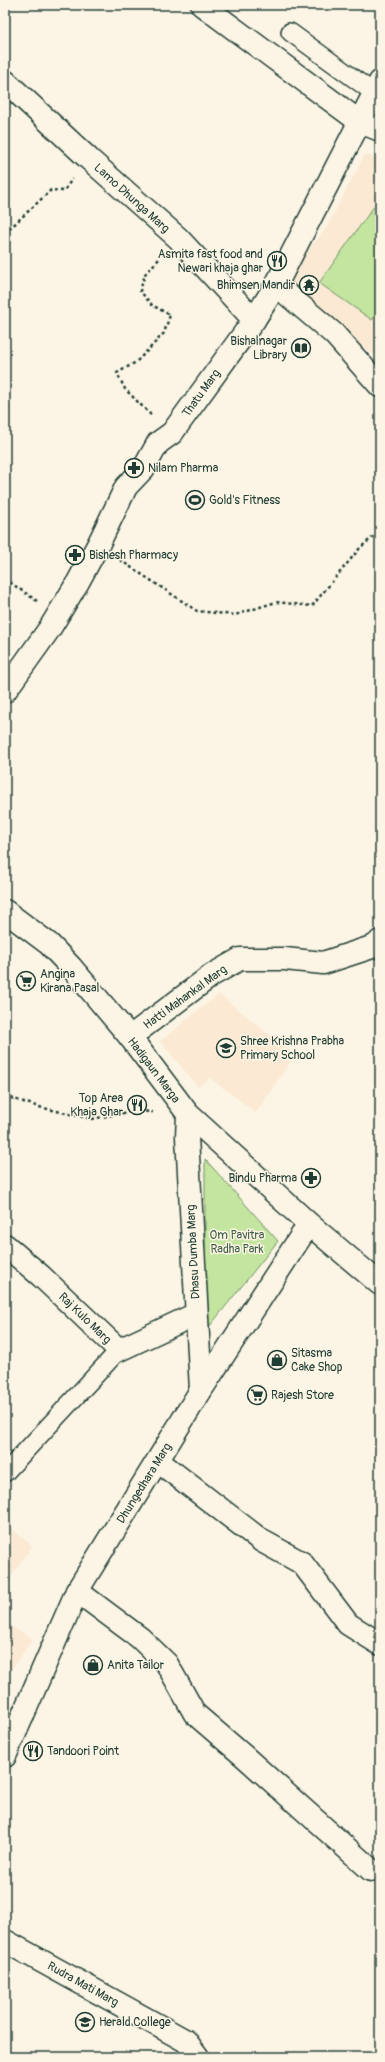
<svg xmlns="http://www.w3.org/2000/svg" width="385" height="2062" font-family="Pangolin,sans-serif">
<rect width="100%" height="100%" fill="#fcf5e5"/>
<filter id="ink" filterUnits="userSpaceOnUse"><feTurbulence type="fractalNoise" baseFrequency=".025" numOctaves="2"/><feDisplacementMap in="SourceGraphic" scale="8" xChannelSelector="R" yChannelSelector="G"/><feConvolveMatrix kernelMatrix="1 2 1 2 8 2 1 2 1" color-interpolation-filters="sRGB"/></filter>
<g filter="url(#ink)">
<g fill="#fbe9d3">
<polygon points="365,154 380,160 379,357 333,330 281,284 327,227"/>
<polygon points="219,994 295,1055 256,1113 210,1078 198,1087 160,1041"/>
<polygon points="5,1523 32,1546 5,1586"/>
<polygon points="5,1623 33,1639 5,1678"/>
</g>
<g fill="#c3e59f" stroke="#71916a">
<polygon points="380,198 380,308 372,320 319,283"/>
<polygon points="205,1159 278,1241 205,1332"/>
</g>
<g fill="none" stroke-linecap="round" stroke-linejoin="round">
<defs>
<g id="service">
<polyline points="290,32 374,93"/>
<polyline points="5,1473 119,1350"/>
</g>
<g id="minor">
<polyline points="202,5 360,122 380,130"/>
<polyline points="5,81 89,159 178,238 254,320"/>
<polyline points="276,285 334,334 380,386"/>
<polyline points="130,1037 212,975 240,959 285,959 323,963 375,946 380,941"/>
<polyline points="188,1114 187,1137 201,1390"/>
<polyline points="5,1245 41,1276 119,1350 196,1314"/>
<polyline points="158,1461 262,1541 302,1563 348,1624 380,1644"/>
<polyline points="77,1591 140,1638 167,1664 195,1714 245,1757 371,1870"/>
<polyline points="5,1941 186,2041 198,2057"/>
</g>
<polyline id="tertiary" points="5,1756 77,1591 201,1390 309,1224"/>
<g id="secondary">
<polyline points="5,691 50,628 78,582 98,545 126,487 144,468 158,443 172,433 254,320 276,285 380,82"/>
<polyline points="5,911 49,944 71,967 130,1037 188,1114 309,1224 380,1284"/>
</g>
</defs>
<use href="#service" stroke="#1f3d34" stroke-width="20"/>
<use href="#minor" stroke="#1f3d34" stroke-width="25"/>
<use href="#tertiary" stroke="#1f3d34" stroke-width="25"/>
<use href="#secondary" stroke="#1f3d34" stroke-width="25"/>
<g stroke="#1f3d34" stroke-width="2.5" stroke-dasharray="3 3" stroke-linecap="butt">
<polyline points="5,233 51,190 64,191 72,179"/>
<polyline points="151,415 125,389 117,373 136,362 151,347 164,333 170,315 152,305 140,291 145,274 160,258"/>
<polyline points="120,560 197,611 235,615 276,602 312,606 360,548 380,531"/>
<polyline points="5,579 37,601"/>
<polyline points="5,1096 39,1107 92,1119 133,1111 153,1112"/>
</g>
<use href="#service" stroke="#fcf5e5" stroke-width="17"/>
<use href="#minor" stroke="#fcf5e5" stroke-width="22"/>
<use href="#tertiary" stroke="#fcf5e5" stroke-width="22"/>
<use href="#secondary" stroke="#fcf5e5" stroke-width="22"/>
</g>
</g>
<defs>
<symbol id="restaurant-ring" viewBox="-11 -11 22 22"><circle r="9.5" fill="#fcf5e5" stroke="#1f3d34" stroke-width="1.5"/><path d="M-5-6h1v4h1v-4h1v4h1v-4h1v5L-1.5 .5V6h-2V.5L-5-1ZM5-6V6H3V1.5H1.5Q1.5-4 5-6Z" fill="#1f3d34"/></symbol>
<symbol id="temple-ring" viewBox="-11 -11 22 22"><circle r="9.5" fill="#fcf5e5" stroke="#1f3d34" stroke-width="1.5"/><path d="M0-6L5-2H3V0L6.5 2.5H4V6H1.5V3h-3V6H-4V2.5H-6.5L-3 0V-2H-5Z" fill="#1f3d34"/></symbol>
<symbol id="library-ring" viewBox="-11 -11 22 22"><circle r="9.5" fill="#fcf5e5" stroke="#1f3d34" stroke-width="1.5"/><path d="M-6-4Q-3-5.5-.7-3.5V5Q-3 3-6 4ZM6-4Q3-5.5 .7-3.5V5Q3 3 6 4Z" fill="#1f3d34"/></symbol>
<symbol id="pharmacy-ring" viewBox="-11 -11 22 22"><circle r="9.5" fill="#fcf5e5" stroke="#1f3d34" stroke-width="1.5"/><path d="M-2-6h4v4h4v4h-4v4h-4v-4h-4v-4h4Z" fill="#1f3d34"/></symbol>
<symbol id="stadium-ring" viewBox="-11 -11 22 22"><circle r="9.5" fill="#fcf5e5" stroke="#1f3d34" stroke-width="1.5"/><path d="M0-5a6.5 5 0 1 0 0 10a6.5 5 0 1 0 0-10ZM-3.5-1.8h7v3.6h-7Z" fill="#1f3d34"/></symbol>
<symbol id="supermarket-ring" viewBox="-11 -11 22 22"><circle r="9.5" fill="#fcf5e5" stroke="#1f3d34" stroke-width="1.5"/><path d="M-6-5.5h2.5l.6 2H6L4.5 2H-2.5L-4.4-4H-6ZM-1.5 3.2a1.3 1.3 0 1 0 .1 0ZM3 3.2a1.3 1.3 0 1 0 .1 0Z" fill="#1f3d34"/></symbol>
<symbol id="school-ring" viewBox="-11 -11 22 22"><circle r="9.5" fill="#fcf5e5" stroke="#1f3d34" stroke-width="1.5"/><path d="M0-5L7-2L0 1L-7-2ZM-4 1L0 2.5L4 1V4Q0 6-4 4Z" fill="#1f3d34"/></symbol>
<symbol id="shop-ring" viewBox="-11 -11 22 22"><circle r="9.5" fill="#fcf5e5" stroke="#1f3d34" stroke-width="1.5"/><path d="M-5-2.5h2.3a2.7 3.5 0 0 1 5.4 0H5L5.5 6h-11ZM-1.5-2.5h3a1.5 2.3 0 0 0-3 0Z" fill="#1f3d34"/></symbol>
<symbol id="university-ring" viewBox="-11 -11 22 22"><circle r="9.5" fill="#fcf5e5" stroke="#1f3d34" stroke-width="1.5"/><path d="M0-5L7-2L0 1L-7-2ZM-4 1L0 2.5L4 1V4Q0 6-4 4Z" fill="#1f3d34"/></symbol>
</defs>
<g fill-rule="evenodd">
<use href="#restaurant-ring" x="266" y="250" width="22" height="22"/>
<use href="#temple-ring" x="298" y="274" width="22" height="22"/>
<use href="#library-ring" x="290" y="337" width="22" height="22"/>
<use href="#pharmacy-ring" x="123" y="457" width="22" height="22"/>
<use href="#stadium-ring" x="184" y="489" width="22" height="22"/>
<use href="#pharmacy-ring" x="64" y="544" width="22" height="22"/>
<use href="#supermarket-ring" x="15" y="970" width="22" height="22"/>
<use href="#school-ring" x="215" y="1037" width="22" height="22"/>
<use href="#restaurant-ring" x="126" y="1094" width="22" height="22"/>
<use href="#pharmacy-ring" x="300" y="1167" width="22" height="22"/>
<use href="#shop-ring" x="266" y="1349" width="22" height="22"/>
<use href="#supermarket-ring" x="246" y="1384" width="22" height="22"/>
<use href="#shop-ring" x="82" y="1654" width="22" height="22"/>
<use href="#restaurant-ring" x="22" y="1740" width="22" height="22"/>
<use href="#university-ring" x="74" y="2011" width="22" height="22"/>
</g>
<g text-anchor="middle" stroke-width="3" stroke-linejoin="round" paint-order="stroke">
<g font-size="12" fill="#1f3d34" stroke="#fcf5e5">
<text transform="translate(132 198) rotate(42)" y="4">Lamo Dhunga Marg</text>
<text transform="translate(201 393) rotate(-54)" y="4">Thatu Marg</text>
<text transform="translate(185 997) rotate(-36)" y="4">Hatti Mahankal Marg</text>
<text transform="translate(154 1070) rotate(53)" y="4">Hadigaun Marga</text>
<text transform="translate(193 1252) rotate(-93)" y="4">Dhasu Dumba Marg</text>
<text transform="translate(85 1318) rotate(44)" y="4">Raj Kulo Marg</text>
<text transform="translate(144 1483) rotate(-58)" y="4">Dhungedhara Marg</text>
<text transform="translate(83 1984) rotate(29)" y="4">Rudra Mati Marg</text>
</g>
<g font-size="12" fill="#1f3d34" stroke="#fcf5e5" text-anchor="start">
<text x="263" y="258" text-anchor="end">Asmita fast food and<tspan x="263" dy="14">Newari khaja ghar</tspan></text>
<text x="295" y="289" text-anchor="end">Bhimsen Mandir</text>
<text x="287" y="345" text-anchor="end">Bishalnagar<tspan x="287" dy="14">Library</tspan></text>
<text x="148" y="472">Nilam Pharma</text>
<text x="209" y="504">Gold's Fitness</text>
<text x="89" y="559">Bishesh Pharmacy</text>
<text x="40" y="978">Angina<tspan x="40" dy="14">Kirana Pasal</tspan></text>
<text x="240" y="1045">Shree Krishna Prabha<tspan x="240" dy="14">Primary School</tspan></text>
<text x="123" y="1102" text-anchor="end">Top Area<tspan x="123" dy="14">Khaja Ghar</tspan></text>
<text x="297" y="1182" text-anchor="end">Bindu Pharma</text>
<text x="291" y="1357">Sitasma<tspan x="291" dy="14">Cake Shop</tspan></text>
<text x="271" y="1399">Rajesh Store</text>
<text x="107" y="1669">Anita Tailor</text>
<text x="47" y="1755">Tandoori Point</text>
<text x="99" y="2026">Herald College</text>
</g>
<g font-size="12" fill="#405f49" stroke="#fcf5e5">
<text x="237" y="1239">Om Pavitra<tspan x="237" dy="14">Radha Park</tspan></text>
</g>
</g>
<rect width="385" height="2062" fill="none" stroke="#fcf5e5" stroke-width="20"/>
<rect x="10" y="10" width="365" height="2042" fill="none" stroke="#1f3d34" stroke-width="1.5" filter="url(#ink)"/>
</svg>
